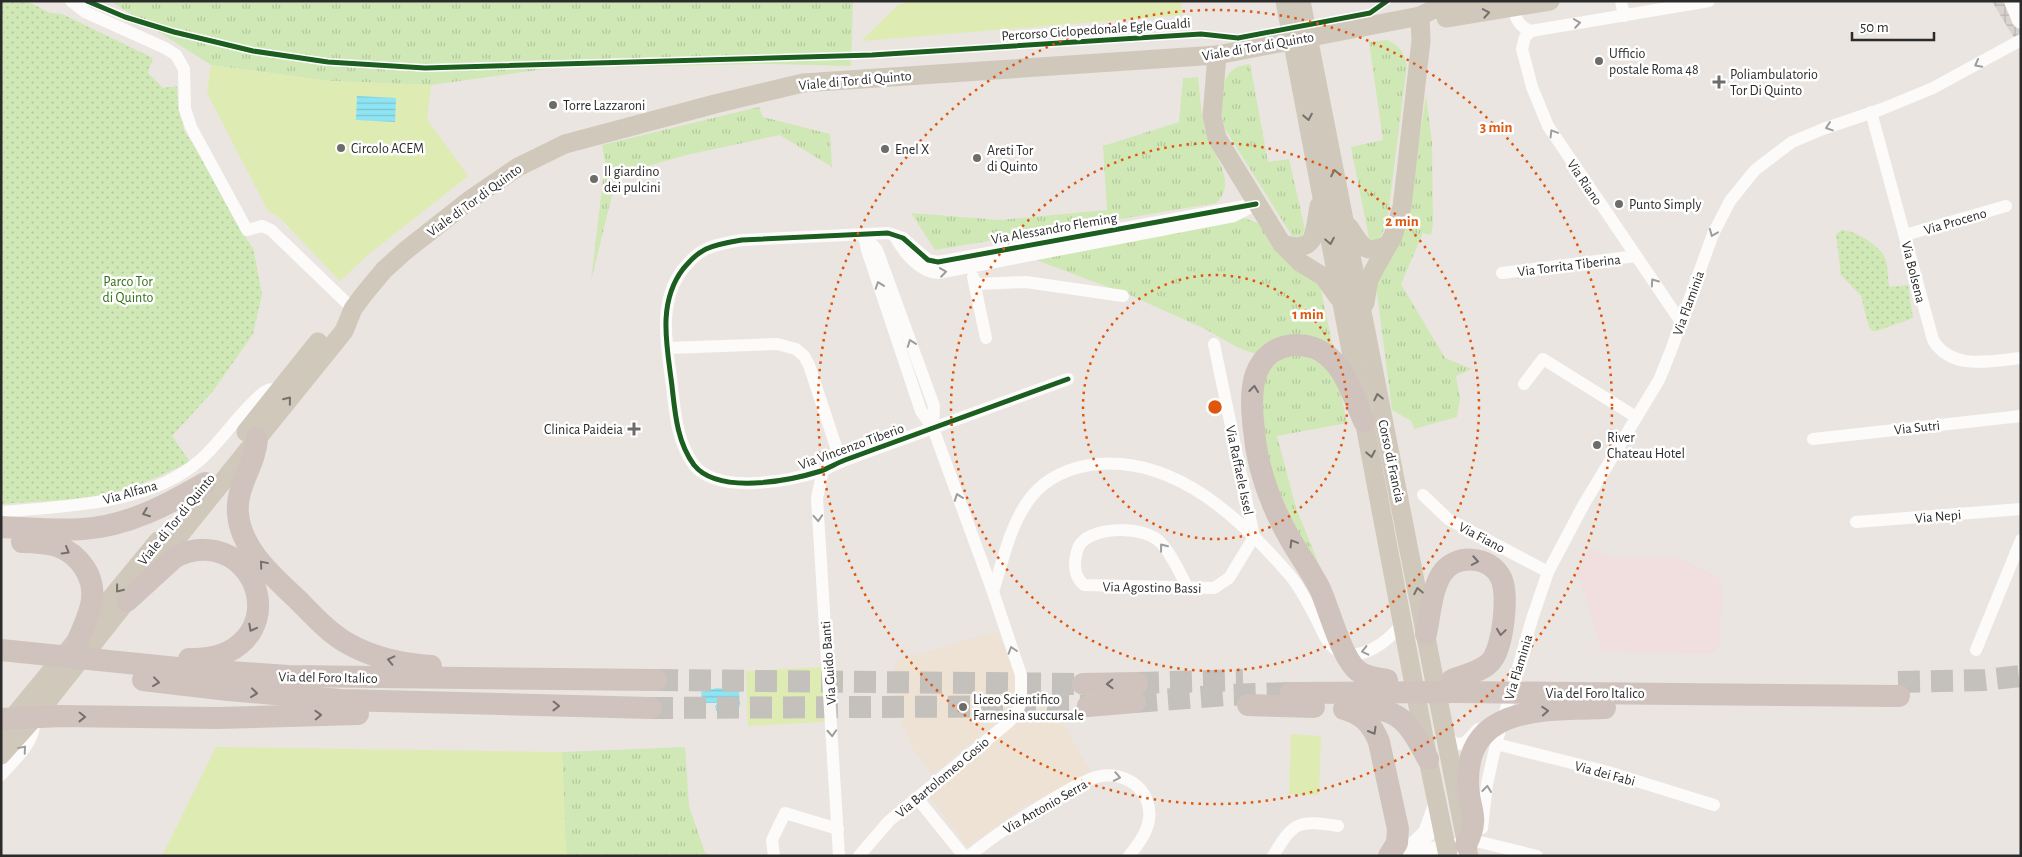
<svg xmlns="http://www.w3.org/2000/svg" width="2022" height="857" font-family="'Alegreya Sans',sans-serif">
<defs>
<pattern id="grass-tufts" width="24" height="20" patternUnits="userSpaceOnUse" patternTransform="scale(1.25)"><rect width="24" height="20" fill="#d0e8b6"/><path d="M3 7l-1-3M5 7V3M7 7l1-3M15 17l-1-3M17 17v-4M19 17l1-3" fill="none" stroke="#b3c79d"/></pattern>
<pattern id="park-dots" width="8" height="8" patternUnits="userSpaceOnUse" patternTransform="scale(1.25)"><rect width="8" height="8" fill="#d0e8b6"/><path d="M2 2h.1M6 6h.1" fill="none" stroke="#b3c79d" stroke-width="1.8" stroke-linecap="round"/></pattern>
<pattern id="plaza-grid" width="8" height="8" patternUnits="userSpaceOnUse" patternTransform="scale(1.25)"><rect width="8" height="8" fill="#d8d3cf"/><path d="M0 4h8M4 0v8" fill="none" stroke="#bab5b2"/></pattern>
<pattern id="water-rules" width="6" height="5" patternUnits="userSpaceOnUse" patternTransform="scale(1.25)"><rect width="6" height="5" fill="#8ee4f2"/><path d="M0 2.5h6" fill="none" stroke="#7bc4d0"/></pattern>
</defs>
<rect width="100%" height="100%" fill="#eae5e0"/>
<g fill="#eee2d4">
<polygon points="997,631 1017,678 1017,695 1011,711 932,774 913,749 901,719 895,695 895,661"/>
<polygon points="1047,695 1091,773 1023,807 968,847 927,794 1018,717"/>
</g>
<polygon fill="#f1dedf" points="1590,549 1613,557 1677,557 1719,578 1722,593 1720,620 1720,647 1709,654 1602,651 1581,581 1575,571"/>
<g fill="url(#grass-tufts)">
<polygon points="110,1 853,1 851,66 770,64 553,68 431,85 330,81 211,65"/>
<path d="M1387,40C1400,46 1403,51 1407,65L1387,223L1380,238L1375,242L1369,238L1351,147L1383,140L1369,42Z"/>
<path d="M1250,64L1268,162L1289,159L1305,229L1301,237L1292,236L1225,129C1220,113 1218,79 1234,69C1238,66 1245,65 1250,64Z"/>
<path d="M1198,77C1200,95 1201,115 1206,132C1212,154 1239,182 1216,203L935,250L911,213L1000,220L1107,210L1103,146L1179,122L1183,78Z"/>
<polygon points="1426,95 1432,142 1433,223 1431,235 1423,233 1401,284 1445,358 1472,369 1456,376 1460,398 1457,417 1414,429 1411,421 1392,410 1375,277 1397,248 1407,222"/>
<polygon points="759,107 763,117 830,134 832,167 780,135 686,155 617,175 591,281 605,162 602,145"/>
<polygon points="1244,218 1260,224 1319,280 1334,353 1260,356 1237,347 1205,329 1132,296 1036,260"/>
<polygon points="1293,350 1336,372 1347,423 1277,436 1296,508 1321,569 1305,551 1267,463 1261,377 1281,353"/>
<polygon points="685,747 689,806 705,853 717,856 566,856 562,752"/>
</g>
<g fill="url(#park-dots)">
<path d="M1,1H27L50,13L62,14L153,58L148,73L163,88L177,86L178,108L185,132L206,164L243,234L253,248L262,294L253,334L213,391L172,436L190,462C168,472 146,483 123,490C84,501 41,501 1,504Z"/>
<path d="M1842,230C1855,230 1880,246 1885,258C1888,266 1888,278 1889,287L1908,285L1913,318L1877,331H1873L1869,327L1861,296L1841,275L1836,234Z"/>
</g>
<g fill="#deecb3">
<polygon points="910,1 1181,1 1182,15 861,41 897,6"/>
<polygon points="211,65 330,81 431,85 427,119 468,176 369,254 340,281 279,217 268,211 207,93"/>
<polygon points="822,667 825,722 748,726 746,671"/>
<polygon points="1291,734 1321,736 1319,795 1289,794"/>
<polygon points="216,747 562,752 566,856 162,856"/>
</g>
<polygon fill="url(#plaza-grid)" points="1992,1 2021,1 2021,47 2009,30"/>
<g fill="url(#water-rules)">
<polygon points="357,96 396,98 395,122 356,120"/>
<polygon points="717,688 739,691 740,706 717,712 715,706 718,703 703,703 701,692"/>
</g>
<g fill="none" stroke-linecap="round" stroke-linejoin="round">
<g stroke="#c4c0bc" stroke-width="22" stroke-dasharray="22 11" stroke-linecap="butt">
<polyline points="656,680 1083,684"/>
<polyline points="1898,682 1985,680 2021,676"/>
<polyline points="1137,683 1243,680"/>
<polyline points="1135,702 1227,695 1291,693"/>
<polyline points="651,708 1088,706"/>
</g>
<g stroke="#fcfbfa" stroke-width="12">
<polyline points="71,1 85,12 165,48 176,55 184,69 185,109 191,127 247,230 262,226 271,230 353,309"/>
<path d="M1515,1C1512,14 1518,27 1531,31L1709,1"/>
<polyline points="1621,1 1624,16"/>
<polyline points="1531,31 1525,37 1522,49 1532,87 1548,126 1681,322"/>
<path d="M1871,112L1933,340C1952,371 1990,361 2021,358"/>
<polyline points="864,235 867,250 921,411 933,428"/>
<path d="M894,235C902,250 919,273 938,273L1234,216L1249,208"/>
<polyline points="1905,235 2006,206"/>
<polyline points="1502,273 1636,256"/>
<polyline points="973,277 986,338"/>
<polyline points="975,284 1026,282 1123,296"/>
<polyline points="1214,344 1254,537"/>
<polyline points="668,348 777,344 796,349 804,356 809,365 841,462"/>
<path d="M1068,379L845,460C837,463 829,468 821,471C789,481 718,495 694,465C677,442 675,413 672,386C667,346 657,303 683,269C690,261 696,254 706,249C717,244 730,242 742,240L888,233L903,238L928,260L938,262L1256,204"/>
<polyline points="1524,384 1543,359 1636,417"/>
<polyline points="1813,439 2021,416"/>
<polyline points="823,470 817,498 839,856"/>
<polyline points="1423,495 1448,519 1548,572"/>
<path d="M1,512C65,506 148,505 199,461C219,444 234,420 253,402C258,398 262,392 268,390C272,388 275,389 279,390"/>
<polyline points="1856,522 2021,509"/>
<path d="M1188,588C1180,574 1172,554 1160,542C1144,526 1096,526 1081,543C1077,547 1076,555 1075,561C1075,571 1076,578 1084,585L1214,588L1229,578L1254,537"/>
<path d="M993,592C1003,560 1010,524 1031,497C1047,477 1071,467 1097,464C1175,457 1239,517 1287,572C1300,586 1308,604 1317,620C1322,630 1326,642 1335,649C1360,665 1389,641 1403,622"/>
<polyline points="1976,650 2021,540"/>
<path d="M1446,734L1454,743C1466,747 1470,737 1478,729"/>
<polyline points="1496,744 1608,772 1714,805"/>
<path d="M1,775C15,759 37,741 34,718"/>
<polyline points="917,798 964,856"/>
<polyline points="1482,828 1487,784 1496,744 1532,619 1548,572 1584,504 1659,380 1670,353 1713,234 1730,201 1755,170 1792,142 1823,129 1882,109 1933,88 2021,40"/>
<polyline points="1480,842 1537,856"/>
<polyline points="774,856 772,840 785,813 838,829"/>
<polyline points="859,856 889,821 1010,721 1018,710 1021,702 1021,675 993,592 933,428 934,406 877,250 864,235"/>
<path d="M969,856C997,833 1027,814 1058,796C1070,789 1083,781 1096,777C1116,771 1140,781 1147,801C1155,822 1142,840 1129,856"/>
<path d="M1273,856C1294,821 1298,820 1338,826"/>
</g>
<g stroke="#fcfbfa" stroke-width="18">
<polyline points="2013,1 2021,20"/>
<polyline points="1404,855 1427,833 1437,805"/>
<polyline points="1402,856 1461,846"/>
</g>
<g stroke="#d0c8bb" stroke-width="19">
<polyline points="1285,1 1428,759 1448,856"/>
<polyline points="1301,1 1469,856"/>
<polyline points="1446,18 1550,1"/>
<polyline points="1217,55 1212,116 1217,138 1282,244 1301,263 1324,277 1338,297"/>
<path d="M1349,227C1361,245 1364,256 1388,245"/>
<path d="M1282,244C1317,254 1314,234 1319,206"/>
<polyline points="1365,303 1369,279 1393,236 1402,207 1421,41 1420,16"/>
<polyline points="246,432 318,342"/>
<polyline points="153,568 344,331 353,309 364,294 384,270 405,251 471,199 518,167 565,144 715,104 803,83 1217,55 1420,16 1432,10 1472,1"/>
<polyline points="1,732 158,541"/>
<polyline points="1,755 34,718 136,589"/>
</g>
<g stroke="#d0c3bd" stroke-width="22">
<path d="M1364,421C1355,402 1348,376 1333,361C1310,336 1268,340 1256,374C1250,391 1252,413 1254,430C1257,468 1271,505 1289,537C1299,555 1311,571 1320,589C1329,609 1342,659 1358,671C1366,677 1377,678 1387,680"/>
<path d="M257,438C256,465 235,486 238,514C241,550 274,577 298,600C313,615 328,632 347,643C373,658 401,664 431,666"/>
<path d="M1,527C28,528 56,531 83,529C128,526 167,505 205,483"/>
<path d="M22,542C34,542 46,543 57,546C79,554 95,576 92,600C90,614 83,628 78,640"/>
<path d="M127,601L174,558C187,550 201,548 215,551C257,560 274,616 240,644C225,657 207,659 189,659"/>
<path d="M1426,634C1430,615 1431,592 1441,575C1454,553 1490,555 1501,578C1509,594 1503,646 1492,660C1484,671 1465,675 1452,680"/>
<polyline points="1,650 187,669 288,676 656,680"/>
<polyline points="143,680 228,690 341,700 651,708"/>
<polyline points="1083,684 1137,683"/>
<polyline points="1291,693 1456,692 1899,696"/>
<polyline points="1248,705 1314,707"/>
<polyline points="1088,706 1135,702"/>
<path d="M1346,707C1398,708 1404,714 1428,759"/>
<path d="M1344,709C1362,714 1372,724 1379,742L1398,829L1397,843L1389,856"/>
<polyline points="1,719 61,716 217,718 358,714"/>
<path d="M1466,845C1481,814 1468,811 1468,782C1467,703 1550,710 1605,708"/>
</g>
<defs>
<g id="cycleway">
<polyline points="87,1 125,17 174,32 253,51 328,62 425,68 872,55 1201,34 1238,38 1370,13 1387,1"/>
<path d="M1068,379L845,460C837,463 829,468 821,471C789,481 718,495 694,465C677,442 675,413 672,386C667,346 657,303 683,269C690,261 696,254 706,249C717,244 730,242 742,240L888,233L903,238L928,260L938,262L1256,204"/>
</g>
</defs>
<use href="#cycleway" stroke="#fff" stroke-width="8"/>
<use href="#cycleway" stroke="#1b5e20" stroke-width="5"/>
</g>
<defs><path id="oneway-chevron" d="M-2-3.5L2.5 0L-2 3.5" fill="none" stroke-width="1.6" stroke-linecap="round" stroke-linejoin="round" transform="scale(1.25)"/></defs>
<g stroke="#75726c">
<use href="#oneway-chevron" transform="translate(1486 13) rotate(-10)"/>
<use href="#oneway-chevron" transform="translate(1308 117) rotate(79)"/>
<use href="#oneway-chevron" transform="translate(1335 173) rotate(-101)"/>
<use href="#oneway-chevron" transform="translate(1330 241) rotate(79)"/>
<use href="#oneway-chevron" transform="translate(1378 397) rotate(-102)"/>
<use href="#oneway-chevron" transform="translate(288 400) rotate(-51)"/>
<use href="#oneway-chevron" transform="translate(1371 454) rotate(79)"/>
<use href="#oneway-chevron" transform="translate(119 589) rotate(129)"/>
<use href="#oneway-chevron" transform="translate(1418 591) rotate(-101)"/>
</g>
<g stroke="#9e9d9d">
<use href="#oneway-chevron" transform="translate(1577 23) rotate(-9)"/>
<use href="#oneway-chevron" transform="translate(1978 64) rotate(152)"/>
<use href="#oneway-chevron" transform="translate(1829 127) rotate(161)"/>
<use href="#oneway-chevron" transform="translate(1553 133) rotate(-121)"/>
<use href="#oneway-chevron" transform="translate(1713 233) rotate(112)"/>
<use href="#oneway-chevron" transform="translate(943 272) rotate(-8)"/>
<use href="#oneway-chevron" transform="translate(1654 282) rotate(-125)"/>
<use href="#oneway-chevron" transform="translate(879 285) rotate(-109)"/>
<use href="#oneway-chevron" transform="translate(911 343) rotate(-110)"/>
<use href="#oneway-chevron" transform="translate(958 497) rotate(-110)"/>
<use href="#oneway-chevron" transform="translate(818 518) rotate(86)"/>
<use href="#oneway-chevron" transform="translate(1163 547) rotate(-128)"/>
<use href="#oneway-chevron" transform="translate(1012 650) rotate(-108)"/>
<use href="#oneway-chevron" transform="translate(1365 651) rotate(167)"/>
<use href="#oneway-chevron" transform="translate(832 733) rotate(87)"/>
<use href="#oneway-chevron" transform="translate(23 749) rotate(-50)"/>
<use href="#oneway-chevron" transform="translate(1117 777) rotate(11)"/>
<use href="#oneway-chevron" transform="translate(1487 789) rotate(-83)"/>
</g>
<g stroke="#756f6d">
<use href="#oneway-chevron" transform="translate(1254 389) rotate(-84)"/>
<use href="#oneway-chevron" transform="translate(146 513) rotate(159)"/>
<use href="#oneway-chevron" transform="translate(1293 543) rotate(-121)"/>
<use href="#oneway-chevron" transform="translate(66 551) rotate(30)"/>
<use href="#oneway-chevron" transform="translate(1475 561) rotate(10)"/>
<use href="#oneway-chevron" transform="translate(263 564) rotate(-130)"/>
<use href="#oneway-chevron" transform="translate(252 628) rotate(118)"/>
<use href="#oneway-chevron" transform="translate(1501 632) rotate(98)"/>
<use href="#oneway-chevron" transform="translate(391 660) rotate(-167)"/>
<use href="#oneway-chevron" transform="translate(156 682) rotate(7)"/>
<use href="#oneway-chevron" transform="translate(1110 684) rotate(178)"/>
<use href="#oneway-chevron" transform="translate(254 693) rotate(6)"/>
<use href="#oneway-chevron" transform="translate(556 706) rotate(1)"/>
<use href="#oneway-chevron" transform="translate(1545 711) rotate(-4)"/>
<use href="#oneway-chevron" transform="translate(318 715) rotate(-2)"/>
<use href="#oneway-chevron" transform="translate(82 717) rotate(1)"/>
<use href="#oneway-chevron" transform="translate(1373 731) rotate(60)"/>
</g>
<g fill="none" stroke="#df570e" stroke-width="2.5" stroke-dasharray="2.5 5">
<circle cx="1215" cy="407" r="132"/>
<circle cx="1215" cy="407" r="264"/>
<circle cx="1215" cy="407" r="397"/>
</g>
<g fill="#6e6c6a" stroke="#fff" stroke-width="2">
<circle cx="1599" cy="61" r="5"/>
<path d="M1716.5 74.5h5v5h5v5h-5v5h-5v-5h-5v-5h5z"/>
<circle cx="553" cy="105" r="5"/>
<circle cx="341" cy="148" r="5"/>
<circle cx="885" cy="149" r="5"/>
<circle cx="977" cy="158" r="5"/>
<circle cx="594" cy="179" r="5"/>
<circle cx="1619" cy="204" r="5"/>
<path d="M631.5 421.5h5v5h5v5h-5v5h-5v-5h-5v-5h5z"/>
<circle cx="1597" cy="445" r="5"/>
<circle cx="963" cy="707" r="5"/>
</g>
<g text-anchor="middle" stroke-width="5" stroke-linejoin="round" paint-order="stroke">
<g font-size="14" fill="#2b2b2b" stroke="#fff">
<text transform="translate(1096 29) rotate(-4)" y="5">Percorso Ciclopedonale Egle Gualdi</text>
<text transform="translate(1258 46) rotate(-10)" y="5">Viale di Tor di Quinto</text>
<text transform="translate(855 80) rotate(-5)" y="5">Viale di Tor di Quinto</text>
<text transform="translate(1585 182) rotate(56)" y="5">Via Riano</text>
<text transform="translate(474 200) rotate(-36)" y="5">Viale di Tor di Quinto</text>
<text transform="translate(1955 221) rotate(-16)" y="5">Via Proceno</text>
<text transform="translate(1054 228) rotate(-10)" y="5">Via Alessandro Fleming</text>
<text transform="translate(1569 265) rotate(-7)" y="5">Via Torrita Tiberina</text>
<text transform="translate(1914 272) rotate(76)" y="5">Via Bolsena</text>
<text transform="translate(1688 303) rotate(-70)" y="5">Via Flaminia</text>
<text transform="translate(1917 427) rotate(-6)" y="5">Via Sutri</text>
<text transform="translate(851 446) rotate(-20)" y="5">Via Vincenzo Tiberio</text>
<text transform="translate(1392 461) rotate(78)" y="5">Corso di Francia</text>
<text transform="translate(1240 470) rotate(78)" y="5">Via Raffaele Issel</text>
<text transform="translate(130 492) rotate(-16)" y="5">Via Alfana</text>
<text transform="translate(1938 516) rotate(-5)" y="5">Via Nepi</text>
<text transform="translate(176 519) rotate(-51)" y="5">Viale di Tor di Quinto</text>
<text transform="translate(1482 537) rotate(28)" y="5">Via Fiano</text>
<text transform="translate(1152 587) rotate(1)" y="5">Via Agostino Bassi</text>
<text transform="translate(828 663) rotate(-94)" y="5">Via Guido Banti</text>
<text transform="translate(1518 667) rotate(-73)" y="5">Via Flaminia</text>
<text transform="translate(328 677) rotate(1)" y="5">Via del Foro Italico</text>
<text x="1595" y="698">Via del Foro Italico</text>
<text transform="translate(1605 773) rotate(15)" y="5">Via dei Fabi</text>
<text transform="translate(942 777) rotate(-40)" y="5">Via Bartolomeo Gosio</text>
<text transform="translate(1045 806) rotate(-30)" y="5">Via Antonio Serra</text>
</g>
<g font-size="14" fill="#2b2b2b" stroke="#fff" text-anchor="start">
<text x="1609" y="58">Ufficio<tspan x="1609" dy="16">postale Roma 48</tspan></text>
<text x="1730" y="79">Poliambulatorio<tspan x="1730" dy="16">Tor Di Quinto</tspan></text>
<text x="563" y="110">Torre Lazzaroni</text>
<text x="351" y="153">Circolo ACEM</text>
<text x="895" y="154">Enel X</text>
<text x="987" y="155">Areti Tor<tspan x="987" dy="16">di Quinto</tspan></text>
<text x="604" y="176">Il giardino<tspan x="604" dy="16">dei pulcini</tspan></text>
<text x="1629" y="209">Punto Simply</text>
<text x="623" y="434" text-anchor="end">Clinica Paideia</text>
<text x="1607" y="442">River<tspan x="1607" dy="16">Chateau Hotel</tspan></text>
<text x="973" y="704">Liceo Scientifico<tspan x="973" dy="16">Farnesina succursale</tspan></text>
</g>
<g font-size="14" fill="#327014" stroke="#fff">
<text x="128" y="286">Parco Tor<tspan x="128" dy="16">di Quinto</tspan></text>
</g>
</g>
<circle cx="1215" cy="407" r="8" fill="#df570e" stroke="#fff" stroke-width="2.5"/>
<g font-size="15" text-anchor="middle" font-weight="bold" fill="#df570e" stroke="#fff" stroke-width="5" stroke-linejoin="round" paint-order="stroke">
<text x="1496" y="132">3 min</text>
<text x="1402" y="226">2 min</text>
<text x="1308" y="319">1 min</text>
</g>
<rect width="2022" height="857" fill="none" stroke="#2b2b2b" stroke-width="5"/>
<path d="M1852 32v8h82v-8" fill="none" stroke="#2b2b2b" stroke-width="2.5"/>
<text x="1860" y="32" font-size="15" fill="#2b2b2b" stroke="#ffffff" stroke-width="4" paint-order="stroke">50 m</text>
</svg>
